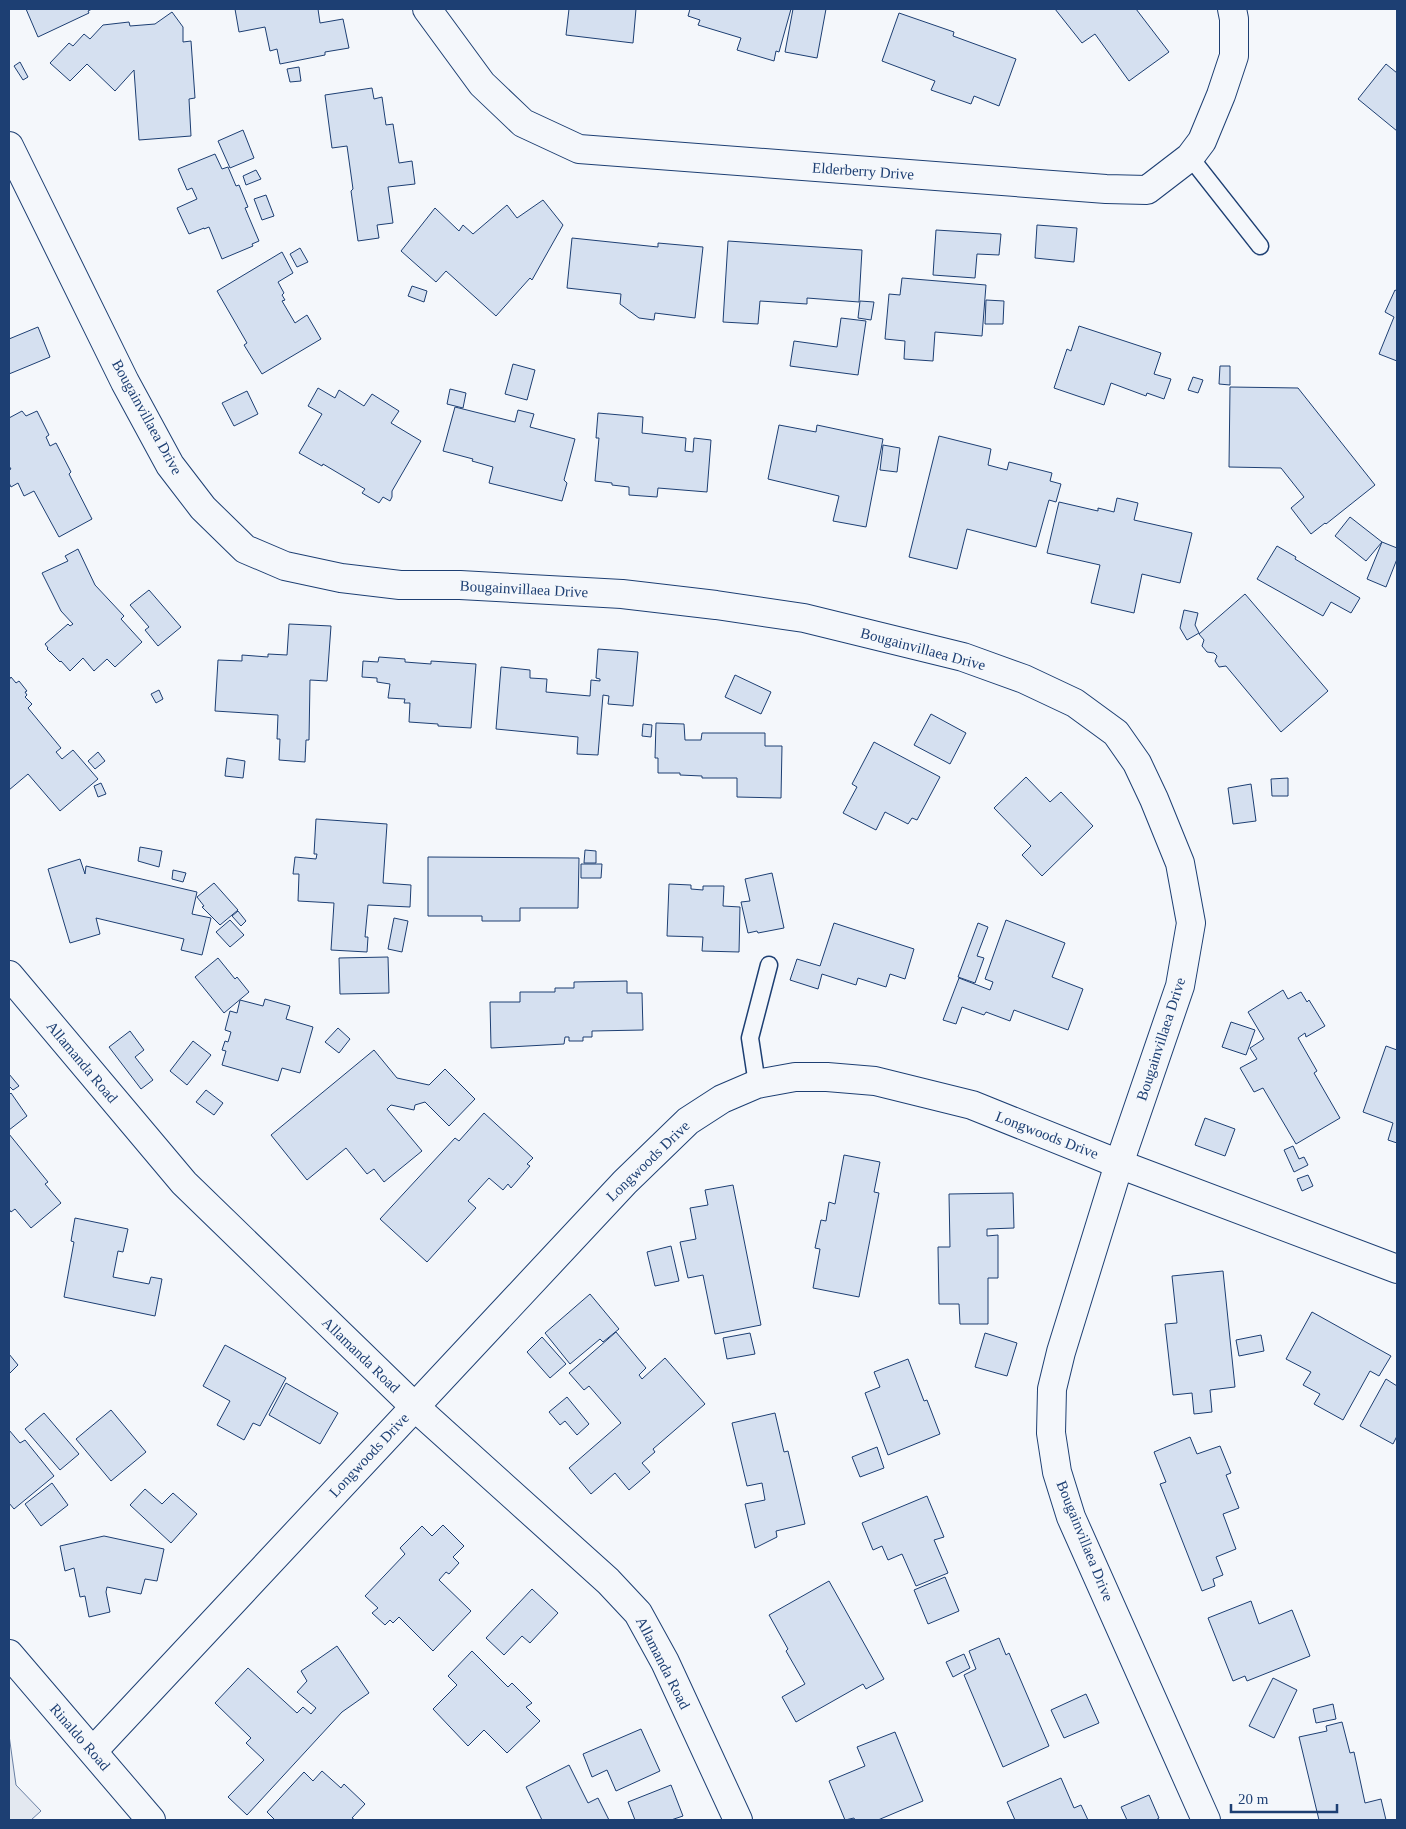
<svg xmlns="http://www.w3.org/2000/svg" width="1406" height="1829" font-family="'Times New Roman',serif">
<rect width="100%" height="100%" fill="#f4f7fb"/>
<polygon fill="#e3e8f0" stroke="#687fa3" points="9,1735 16,1785 41,1811 31,1820 9,1820"/>
<g fill="#d5e0f0" stroke="#1d3f73">
<polygon points="26,9 92,9 88,11 89,13 38,37"/>
<polygon points="235,9 318,9 320,23 343,19 349,48 325,52 325,55 280,64 277,49 270,51 265,27 239,32"/>
<polygon points="569,9 636,9 633,43 566,35"/>
<polygon points="690,9 791,9 779,52 776,51 774,61 737,50 741,38 698,25 700,20 688,16"/>
<polygon points="793,9 826,9 817,58 785,52"/>
<polygon points="1055,9 1136,9 1169,52 1129,81 1095,34 1082,43"/>
<polygon points="172,12 183,27 183,42 191,41 195,98 189,99 191,136 139,140 134,70 115,91 87,64 70,81 50,63 69,43 73,46 84,34 90,39 103,25 129,22 130,26 155,24"/>
<polygon points="899,13 954,32 953,36 1016,59 999,106 974,96 971,104 931,90 935,81 882,61"/>
<polygon points="20,62 28,77 23,80 14,66"/>
<polygon points="1386,64 1397,73 1397,131 1358,99"/>
<polygon points="299,67 301,81 290,82 287,69"/>
<polygon points="372,88 374,99 382,97 386,125 393,124 399,163 412,161 415,184 388,187 393,223 377,225 379,238 358,241 351,191 353,189 347,146 332,148 325,95"/>
<polygon points="243,130 254,158 230,168 218,141"/>
<polygon points="215,154 222,169 228,167 236,186 239,185 248,207 245,208 259,241 252,244 253,246 222,259 209,227 204,229 204,228 189,234 177,208 197,199 192,188 187,190 178,169"/>
<polygon points="256,170 261,179 246,185 243,176"/>
<polygon points="266,195 274,216 262,220 254,199"/>
<polygon points="543,200 563,225 532,280 530,278 496,316 446,271 436,282 401,251 435,208 459,231 463,225 473,234 507,205 517,218"/>
<polygon points="1037,225 1077,228 1074,262 1035,258"/>
<polygon points="936,230 1001,234 999,255 977,254 975,278 933,275"/>
<polygon points="572,238 658,247 658,243 703,247 695,318 655,313 654,320 639,318 620,304 621,294 567,288"/>
<polygon points="728,241 862,250 859,302 807,298 807,304 760,301 758,324 723,322"/>
<polygon points="300,248 308,262 297,267 290,254"/>
<polygon points="282,252 293,273 278,282 284,293 282,295 285,300 282,301 295,323 307,315 321,339 262,374 244,345 247,343 217,291"/>
<polygon points="902,278 986,285 982,336 935,332 933,361 904,359 905,341 885,339 889,294 900,295"/>
<polygon points="412,286 427,291 424,302 408,296"/>
<polygon points="1395,290 1397,291 1397,361 1379,354 1394,317 1385,312"/>
<polygon points="986,300 1004,301 1003,324 985,324"/>
<polygon points="860,301 874,302 871,320 858,318"/>
<polygon points="841,318 866,321 858,375 790,366 794,341 837,347"/>
<polygon points="1079,326 1161,353 1154,374 1171,379 1164,399 1147,393 1146,396 1111,383 1104,405 1054,388 1067,349 1071,351"/>
<polygon points="38,327 50,357 9,374 9,339"/>
<polygon points="513,364 535,370 527,400 505,394"/>
<polygon points="1220,366 1230,366 1230,385 1219,384"/>
<polygon points="1193,377 1203,380 1198,393 1188,390"/>
<polygon points="1230,387 1298,388 1375,485 1326,524 1325,523 1311,534 1291,508 1304,497 1281,468 1229,467"/>
<polygon points="318,388 335,398 339,390 364,406 372,394 399,411 391,423 421,441 392,491 392,497 390,501 383,497 379,503 362,493 365,489 323,464 322,466 299,453 322,414 308,406"/>
<polygon points="450,389 466,393 463,408 447,404"/>
<polygon points="247,391 258,414 234,426 222,403"/>
<polygon points="455,407 515,422 518,410 534,414 530,427 575,439 564,480 567,483 562,501 489,483 493,467 472,461 473,459 443,451"/>
<polygon points="22,411 26,416 37,411 49,435 46,437 50,446 56,443 71,472 69,474 92,519 59,537 34,491 24,496 18,483 11,487 9,483 9,470 11,469 9,466 9,418"/>
<polygon points="598,413 643,417 642,433 686,438 685,451 693,452 694,438 711,440 707,492 658,488 657,497 629,495 629,487 612,485 612,483 595,481 599,438 596,438"/>
<polygon points="779,425 816,432 817,425 883,439 866,527 833,521 839,496 768,479"/>
<polygon points="939,436 991,449 988,465 1007,470 1009,462 1052,473 1050,481 1061,484 1056,502 1049,500 1036,547 967,529 957,569 909,557"/>
<polygon points="883,445 900,448 897,472 880,470"/>
<polygon points="1117,498 1138,503 1134,520 1192,533 1180,583 1142,574 1134,613 1091,603 1100,565 1047,553 1059,502 1098,511 1098,508 1114,512"/>
<polygon points="1350,517 1382,542 1366,561 1335,536"/>
<polygon points="1382,542 1397,548 1397,559 1386,587 1367,579"/>
<polygon points="1277,546 1296,557 1295,559 1360,598 1351,613 1331,602 1323,616 1257,579"/>
<polygon points="78,549 95,585 124,616 121,619 142,642 115,667 107,659 94,671 83,658 70,671 61,661 60,662 47,649 48,648 45,644 68,624 70,626 73,624 61,611 42,573 68,561 65,556"/>
<polygon points="149,590 181,627 158,646 145,630 149,627 130,605"/>
<polygon points="1245,594 1328,691 1281,732 1226,666 1219,667 1215,661 1217,656 1214,653 1207,652 1202,646 1204,640 1199,634"/>
<polygon points="1184,610 1198,613 1195,625 1199,633 1187,640 1180,628"/>
<polygon points="289,624 331,626 327,681 310,680 309,740 306,740 305,762 279,760 280,739 277,739 278,715 215,711 218,660 242,661 242,655 268,657 268,654 287,655"/>
<polygon points="598,649 638,652 633,706 608,704 609,696 603,695 598,755 577,754 578,737 496,729 501,667 530,670 530,678 547,679 546,692 590,696 591,680 600,681 600,679 596,678"/>
<polygon points="379,657 405,659 405,662 431,664 431,661 476,664 471,728 438,726 438,724 409,722 410,703 404,703 405,699 388,698 390,684 377,682 377,678 362,677 363,661 378,662"/>
<polygon points="735,675 771,692 761,714 725,697"/>
<polygon points="11,677 16,683 19,681 27,691 25,692 27,695 25,697 32,704 28,708 61,748 56,752 62,759 73,750 98,779 60,811 28,774 9,790 9,680"/>
<polygon points="159,690 163,699 156,703 151,694"/>
<polygon points="931,714 966,733 950,764 914,745"/>
<polygon points="656,723 684,724 685,740 701,740 702,733 765,733 765,746 782,746 781,798 737,797 737,778 702,778 702,776 680,775 680,773 658,773 658,758 655,758"/>
<polygon points="643,724 652,725 651,737 642,736"/>
<polygon points="874,742 940,777 917,820 912,818 908,824 885,812 876,830 843,813 857,787 852,784"/>
<polygon points="98,752 105,761 95,769 88,761"/>
<polygon points="227,758 245,761 243,778 225,776"/>
<polygon points="1026,777 1050,802 1061,792 1093,826 1042,876 1022,855 1031,846 994,808"/>
<polygon points="1288,778 1288,796 1272,796 1271,779"/>
<polygon points="101,783 106,794 98,797 94,786"/>
<polygon points="1251,784 1256,821 1233,824 1228,788"/>
<polygon points="316,819 387,824 383,883 411,885 410,907 368,905 365,937 368,937 367,952 331,950 334,903 298,901 299,874 293,874 295,857 316,859 317,854 314,854"/>
<polygon points="140,847 162,851 159,867 138,861"/>
<polygon points="585,850 596,851 596,863 584,863"/>
<polygon points="428,857 579,858 578,908 520,908 520,921 482,921 482,916 428,916"/>
<polygon points="80,859 85,874 86,866 197,892 192,914 211,918 202,955 181,950 184,939 96,918 100,934 70,943 48,869"/>
<polygon points="581,864 602,864 601,878 581,878"/>
<polygon points="173,870 186,873 183,882 172,879"/>
<polygon points="772,873 784,928 758,933 757,931 748,933 741,902 750,901 745,879"/>
<polygon points="214,883 238,910 220,925 202,907 204,906 197,897"/>
<polygon points="669,884 691,885 691,889 703,890 703,886 724,886 723,906 740,907 739,952 702,951 703,937 667,936"/>
<polygon points="238,911 246,921 241,926 232,916"/>
<polygon points="394,918 408,921 402,952 388,949"/>
<polygon points="230,920 244,935 230,947 216,932"/>
<polygon points="1006,920 1065,943 1052,977 1083,989 1068,1030 1014,1010 1010,1021 986,1012 984,1015 962,1007 956,1024 943,1020 959,978 990,990 993,982 985,979"/>
<polygon points="834,923 914,949 905,979 890,974 886,987 858,978 856,985 822,974 818,989 790,980 797,959 820,966"/>
<polygon points="978,923 988,927 977,956 984,958 975,983 958,977"/>
<polygon points="388,957 389,993 340,994 339,958"/>
<polygon points="218,958 235,979 237,977 249,992 224,1013 195,977"/>
<polygon points="627,981 627,993 642,993 643,1030 592,1031 592,1037 583,1037 583,1041 569,1041 569,1037 565,1037 564,1044 491,1048 490,1002 520,1002 520,992 555,992 555,988 574,988 574,982"/>
<polygon points="1283,990 1288,999 1301,992 1307,1002 1309,1000 1325,1026 1306,1037 1305,1033 1298,1038 1317,1071 1314,1073 1340,1118 1296,1144 1263,1088 1254,1092 1240,1068 1257,1059 1250,1048 1264,1039 1248,1012"/>
<polygon points="265,999 290,1006 286,1019 313,1027 300,1073 282,1068 278,1081 222,1065 226,1051 222,1050 225,1041 228,1042 231,1032 225,1030 230,1011 237,1013 240,1000 263,1006"/>
<polygon points="1231,1022 1255,1030 1246,1055 1222,1047"/>
<polygon points="338,1028 350,1039 339,1053 325,1042"/>
<polygon points="130,1031 144,1050 135,1057 153,1080 141,1089 109,1047"/>
<polygon points="193,1041 211,1055 187,1085 170,1071"/>
<polygon points="1386,1046 1397,1050 1397,1143 1388,1140 1393,1123 1363,1112"/>
<polygon points="374,1050 397,1078 429,1085 445,1069 475,1099 449,1126 425,1102 415,1105 414,1110 391,1105 387,1109 422,1151 384,1182 374,1169 367,1174 346,1148 307,1180 271,1135"/>
<polygon points="9,1074 19,1086 13,1090 9,1086"/>
<polygon points="206,1090 223,1103 214,1115 196,1102"/>
<polygon points="11,1093 27,1116 9,1130 9,1095"/>
<polygon points="484,1113 533,1158 527,1164 530,1166 511,1188 508,1184 503,1190 489,1178 468,1201 476,1208 427,1262 380,1219 455,1138 459,1141"/>
<polygon points="1205,1118 1235,1129 1225,1156 1195,1145"/>
<polygon points="9,1134 48,1182 45,1184 61,1203 31,1228 15,1209 11,1212 9,1209"/>
<polygon points="1293,1146 1299,1159 1304,1157 1308,1165 1294,1172 1284,1150"/>
<polygon points="844,1155 880,1162 874,1192 879,1193 859,1297 813,1288 820,1249 815,1248 821,1220 826,1221 829,1202 835,1204"/>
<polygon points="1308,1175 1313,1186 1302,1191 1297,1179"/>
<polygon points="733,1185 761,1325 715,1334 703,1275 688,1278 680,1242 696,1239 690,1208 708,1205 705,1190"/>
<polygon points="1013,1193 1014,1228 987,1229 987,1236 998,1235 998,1278 988,1278 988,1324 960,1324 959,1304 939,1304 938,1247 950,1247 949,1194"/>
<polygon points="75,1218 128,1229 123,1252 118,1251 113,1277 149,1284 151,1277 162,1279 155,1316 64,1297 74,1242 71,1241"/>
<polygon points="671,1246 679,1281 655,1286 647,1252"/>
<polygon points="1223,1271 1235,1387 1210,1390 1212,1412 1194,1414 1192,1393 1173,1395 1165,1324 1177,1323 1172,1276"/>
<polygon points="590,1294 619,1329 603,1342 600,1339 570,1364 545,1333"/>
<polygon points="1312,1312 1391,1356 1379,1376 1370,1371 1343,1420 1314,1404 1320,1394 1303,1385 1311,1372 1286,1359"/>
<polygon points="616,1332 646,1368 639,1375 642,1379 665,1358 705,1404 653,1449 655,1452 642,1463 650,1472 629,1490 615,1473 591,1494 569,1468 621,1423 589,1386 584,1390 569,1373"/>
<polygon points="750,1333 755,1354 727,1359 723,1338"/>
<polygon points="985,1333 1017,1343 1007,1376 975,1367"/>
<polygon points="1261,1335 1264,1351 1239,1356 1236,1340"/>
<polygon points="542,1337 566,1364 550,1378 527,1352"/>
<polygon points="225,1345 286,1378 260,1426 253,1423 244,1440 217,1425 230,1401 203,1386"/>
<polygon points="9,1354 18,1365 9,1374"/>
<polygon points="908,1359 924,1401 927,1400 940,1434 888,1455 865,1393 880,1387 874,1372"/>
<polygon points="1386,1379 1397,1386 1397,1436 1393,1444 1360,1426"/>
<polygon points="286,1383 338,1413 320,1444 269,1415"/>
<polygon points="567,1397 589,1424 577,1435 565,1421 560,1425 549,1412"/>
<polygon points="111,1410 146,1452 111,1481 76,1439"/>
<polygon points="44,1413 79,1454 60,1470 25,1429"/>
<polygon points="775,1413 784,1452 788,1451 805,1524 776,1531 777,1537 755,1548 745,1504 765,1500 762,1483 747,1486 732,1423"/>
<polygon points="9,1430 20,1443 25,1440 54,1476 14,1509 9,1503"/>
<polygon points="1190,1437 1197,1454 1220,1446 1231,1473 1226,1475 1239,1508 1223,1514 1236,1549 1216,1557 1223,1575 1213,1579 1215,1586 1202,1591 1160,1484 1166,1482 1154,1452"/>
<polygon points="877,1447 884,1468 860,1477 852,1457"/>
<polygon points="52,1483 68,1505 41,1526 25,1504"/>
<polygon points="145,1489 162,1504 173,1493 197,1514 171,1543 130,1505"/>
<polygon points="927,1496 944,1537 934,1540 948,1573 916,1586 902,1554 888,1560 882,1546 873,1550 862,1523"/>
<polygon points="443,1525 464,1546 453,1557 459,1563 449,1574 446,1572 439,1580 471,1611 433,1651 399,1617 393,1623 390,1620 385,1625 372,1613 378,1608 365,1596 405,1554 400,1548 422,1526 432,1536"/>
<polygon points="104,1536 164,1549 157,1581 145,1579 141,1594 107,1587 106,1592 110,1612 89,1617 85,1596 80,1597 74,1568 65,1571 60,1546"/>
<polygon points="945,1577 959,1611 928,1624 914,1590"/>
<polygon points="829,1581 884,1679 866,1689 863,1684 796,1722 782,1697 805,1684 786,1651 788,1649 769,1615"/>
<polygon points="532,1589 558,1613 530,1643 522,1636 504,1655 486,1638"/>
<polygon points="1251,1601 1259,1624 1292,1610 1310,1656 1247,1681 1245,1676 1233,1681 1208,1618"/>
<polygon points="999,1638 1006,1655 1009,1653 1049,1746 1003,1767 964,1675 976,1669 969,1651"/>
<polygon points="337,1646 369,1693 342,1712 247,1815 228,1797 264,1760 246,1743 251,1738 215,1703 248,1668 297,1713 303,1707 311,1714 316,1708 297,1692 307,1681 301,1671"/>
<polygon points="472,1651 508,1687 512,1683 532,1703 526,1707 540,1721 507,1753 484,1730 468,1746 433,1709 457,1685 448,1676"/>
<polygon points="964,1654 970,1668 953,1677 946,1662"/>
<polygon points="1273,1678 1297,1690 1274,1738 1249,1726"/>
<polygon points="1086,1694 1099,1723 1064,1738 1051,1710"/>
<polygon points="1333,1704 1336,1719 1316,1723 1313,1709"/>
<polygon points="1342,1722 1350,1753 1354,1752 1365,1803 1381,1799 1386,1820 1319,1820 1299,1737 1327,1731 1326,1726"/>
<polygon points="641,1729 660,1771 616,1791 607,1770 592,1777 583,1754"/>
<polygon points="895,1732 923,1801 878,1820 855,1820 854,1818 845,1820 829,1781 865,1766 857,1747"/>
<polygon points="569,1765 588,1803 598,1798 609,1820 542,1820 526,1787"/>
<polygon points="322,1771 341,1788 344,1784 365,1804 352,1818 355,1820 275,1820 267,1812 304,1772 313,1781"/>
<polygon points="1061,1778 1074,1808 1081,1805 1088,1820 1015,1820 1007,1802"/>
<polygon points="671,1785 683,1816 671,1820 635,1820 628,1802"/>
<polygon points="1149,1795 1159,1818 1156,1820 1127,1820 1121,1807"/>
</g>
<g fill="none" stroke-linecap="round" stroke-linejoin="round">
<defs>
<g id="service">
<polyline points="1190,157 1260,246"/>
<polyline points="757,1084 750,1038 769,965"/>
</g>
<g id="minor">
<polyline points="427,9 482,84 523,123 579,149 1106,189 1147,190 1190,157 1202,141 1221,95 1234,56 1234,19 1232,9"/>
<polyline points="9,146 125,382 170,465 203,508 245,549 285,566 341,578 400,585 460,585 622,594 716,605 804,618 963,657 1024,679 1075,703 1116,733 1137,763 1154,799 1180,863 1191,923 1180,986 1119,1164 1061,1352 1052,1389 1051,1433 1057,1472 1071,1517 1206,1820"/>
<polyline points="9,975 184,1183 415,1407 608,1581 638,1613 665,1662 738,1820"/>
<polyline points="93,1751 625,1182 688,1121 722,1099 757,1084 795,1077 827,1077 875,1081 972,1105 1119,1164 1397,1269"/>
</g>
<polyline id="tertiary" points="9,1654 151,1820"/>
</defs>
<use href="#service" stroke="#1d3f73" stroke-width="19"/>
<use href="#minor" stroke="#1d3f73" stroke-width="30"/>
<use href="#tertiary" stroke="#1d3f73" stroke-width="30"/>
<use href="#service" stroke="#f4f7fb" stroke-width="16"/>
<use href="#minor" stroke="#f4f7fb" stroke-width="28"/>
<use href="#tertiary" stroke="#f4f7fb" stroke-width="28"/>
</g>
<g text-anchor="middle" stroke-width="4" stroke-linejoin="round" paint-order="stroke">
<g font-size="15" fill="#1d3f73" stroke="#f4f7fb">
<text transform="translate(863 171) rotate(4)" y="5">Elderberry Drive</text>
<text transform="translate(147 417) rotate(61)" y="5">Bougainvillaea Drive</text>
<text transform="translate(524 589) rotate(3)" y="5">Bougainvillaea Drive</text>
<text transform="translate(923 649) rotate(15)" y="5">Bougainvillaea Drive</text>
<text transform="translate(1161 1039) rotate(-72)" y="5">Bougainvillaea Drive</text>
<text transform="translate(82 1062) rotate(50)" y="5">Allamanda Road</text>
<text transform="translate(1047 1135) rotate(21)" y="5">Longwoods Drive</text>
<text transform="translate(648 1161) rotate(-44)" y="5">Longwoods Drive</text>
<text transform="translate(361 1355) rotate(44)" y="5">Allamanda Road</text>
<text transform="translate(369 1455) rotate(-47)" y="5">Longwoods Drive</text>
<text transform="translate(1085 1541) rotate(68)" y="5">Bougainvillaea Drive</text>
<text transform="translate(663 1663) rotate(63)" y="5">Allamanda Road</text>
<text transform="translate(80 1737) rotate(49)" y="5">Rinaldo Road</text>
</g>
</g>
<rect width="1406" height="1829" fill="none" stroke="#1d3f73" stroke-width="20"/>
<path d="M1231 1804v8h106v-8" fill="none" stroke="#1d3f73" stroke-width="2.5"/>
<text x="1238" y="1804" font-size="15" fill="#1d3f73" stroke="#f4f7fb" stroke-width="4" paint-order="stroke">20 m</text>
</svg>
